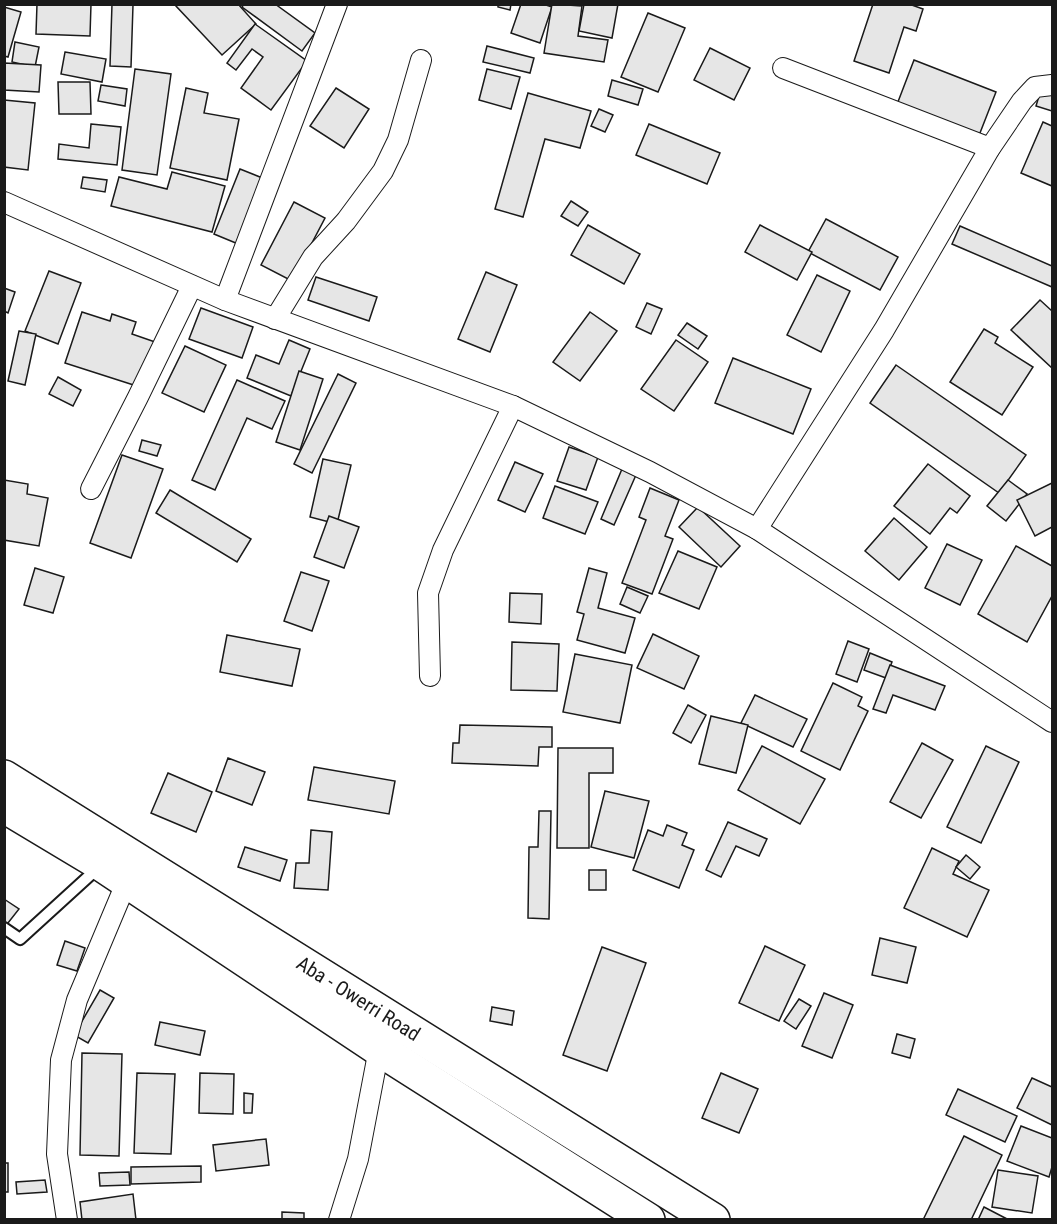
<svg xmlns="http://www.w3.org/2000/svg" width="1057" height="1224" font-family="'Roboto Condensed',sans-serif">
<rect width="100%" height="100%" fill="#fff"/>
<g fill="#e6e6e6" stroke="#1a1a1a" stroke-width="1.5">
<polygon points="37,4 91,4 90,36 36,34"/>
<polygon points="112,4 133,5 131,67 110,66"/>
<polygon points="177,4 238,4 256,24 222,55 176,6"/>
<polygon points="244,4 275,4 315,33 302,51 242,7"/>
<polygon points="498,4 511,4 510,10 498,7"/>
<polygon points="521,4 543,4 552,7 540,43 511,33"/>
<polygon points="552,4 582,6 578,36 608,40 604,62 544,53"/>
<polygon points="584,4 618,4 612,38 579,31"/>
<polygon points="873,4 909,4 923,9 916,31 904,27 889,73 854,61"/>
<polygon points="4,7 21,12 8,57 4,56"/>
<polygon points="648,13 685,28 658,92 621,77"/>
<polygon points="255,24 307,61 271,110 241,88 263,57 252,49 236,70 227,63"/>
<polygon points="15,42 39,47 35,67 12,62"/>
<polygon points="487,46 534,58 530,73 483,62"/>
<polygon points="710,48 750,68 734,100 694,80"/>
<polygon points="65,52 106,59 102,82 61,74"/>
<polygon points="914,60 996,92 978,138 896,107"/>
<polygon points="4,63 41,65 39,92 4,90"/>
<polygon points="135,69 171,74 157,175 122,170"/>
<polygon points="487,69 520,77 511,109 479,100"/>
<polygon points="612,80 643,89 638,105 608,96"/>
<polygon points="58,82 90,82 91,114 59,114"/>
<polygon points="101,85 127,89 125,106 98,101"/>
<polygon points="1042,86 1052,90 1052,111 1036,106"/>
<polygon points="186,88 208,93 204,113 239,119 227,180 170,168"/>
<polygon points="336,88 369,109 344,148 310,126"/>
<polygon points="528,93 591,111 580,148 545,139 523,217 495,209"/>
<polygon points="4,100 35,103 28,170 4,167"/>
<polygon points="599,109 613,115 605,132 591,126"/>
<polygon points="1043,122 1052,126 1052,186 1021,173"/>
<polygon points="91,124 121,127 117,165 58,159 59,144 89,148"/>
<polygon points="649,124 720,153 707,184 636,155"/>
<polygon points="240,169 270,181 243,246 214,234"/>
<polygon points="172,172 225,186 212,232 111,206 119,177 167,189"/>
<polygon points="83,177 107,180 105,192 81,188"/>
<polygon points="571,201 588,212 578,226 561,216"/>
<polygon points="294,202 325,218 292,281 261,265"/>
<polygon points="826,219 898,257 880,290 808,252"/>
<polygon points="588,225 640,254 624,284 571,255"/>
<polygon points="760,225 812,252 797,280 745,252"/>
<polygon points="960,226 1052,266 1052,287 952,244"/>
<polygon points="49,271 81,283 58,344 25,331"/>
<polygon points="486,272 517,285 490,352 458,339"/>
<polygon points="817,275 850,291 821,352 787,335"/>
<polygon points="316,277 377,297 369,321 308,300"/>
<polygon points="4,288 15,292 8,313 4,311"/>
<polygon points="1040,300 1052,311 1052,368 1011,330"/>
<polygon points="647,303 662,309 651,334 636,327"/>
<polygon points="201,308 253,327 242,358 189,339"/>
<polygon points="82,312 110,321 112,314 136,322 132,334 158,343 143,388 65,363"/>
<polygon points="590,312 617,331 580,381 553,362"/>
<polygon points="687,323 707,336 698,349 678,335"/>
<polygon points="984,329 998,337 995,343 1033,367 1002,415 950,382"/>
<polygon points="19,331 36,334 25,385 8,381"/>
<polygon points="289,340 310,349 291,396 247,378 256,355 279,364"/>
<polygon points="676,340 708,362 674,411 641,389"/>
<polygon points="185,346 226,365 204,412 162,393"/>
<polygon points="733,358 811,389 793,434 715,403"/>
<polygon points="896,365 1026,455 999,493 870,403"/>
<polygon points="299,371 323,379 300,450 276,442"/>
<polygon points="338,374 356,383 312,473 294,464"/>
<polygon points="58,377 81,390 73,406 49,394"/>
<polygon points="237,380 285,401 272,429 247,418 215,490 192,480"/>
<polygon points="142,440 161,445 157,456 139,451"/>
<polygon points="569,447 598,457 586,490 557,481"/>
<polygon points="122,455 163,469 131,558 90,543"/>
<polygon points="323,459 351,465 337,524 310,517"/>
<polygon points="515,462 543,474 525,512 498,500"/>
<polygon points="928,464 970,496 957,513 950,508 930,534 894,506"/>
<polygon points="622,469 636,475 614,525 601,519"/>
<polygon points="4,480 28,484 27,494 48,498 39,546 4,540"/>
<polygon points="1008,480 1027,494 1006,521 987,506"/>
<polygon points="1052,483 1052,527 1035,536 1017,500"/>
<polygon points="555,486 598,502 585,534 543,518"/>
<polygon points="650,488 679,500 665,536 673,539 652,594 622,583 646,520 639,517"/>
<polygon points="170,490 251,539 237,562 156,513"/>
<polygon points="698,507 740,546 721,567 679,527"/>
<polygon points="329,516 359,527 344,568 314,557"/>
<polygon points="894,518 927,547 899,580 865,551"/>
<polygon points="947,544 982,560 960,605 925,588"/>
<polygon points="1016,546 1052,566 1052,596 1027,642 978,614"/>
<polygon points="678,551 717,567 699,609 659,593"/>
<polygon points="35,568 64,577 53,613 24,605"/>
<polygon points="589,568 607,573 598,608 635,618 625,653 577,640 584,614 577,612"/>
<polygon points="301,572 329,581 312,631 284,621"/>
<polygon points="627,587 648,596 640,613 620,604"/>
<polygon points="510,593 542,594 541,624 509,622"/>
<polygon points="653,634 699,656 684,689 637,668"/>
<polygon points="227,635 300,649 292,686 220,672"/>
<polygon points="848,641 869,649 857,682 836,674"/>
<polygon points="512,642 559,644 557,691 511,690"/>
<polygon points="870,653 892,662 886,678 864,670"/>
<polygon points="575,654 632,665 620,723 563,712"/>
<polygon points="890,665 945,686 935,710 893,695 886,713 873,709"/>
<polygon points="833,683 862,697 858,706 868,711 840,770 801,751"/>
<polygon points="755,695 807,719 793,747 741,723"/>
<polygon points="688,705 706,715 691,743 673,733"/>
<polygon points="711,716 748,725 736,773 699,764"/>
<polygon points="460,725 552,727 552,747 539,747 538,766 452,763 453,743 459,743"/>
<polygon points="922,743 953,760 921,818 890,802"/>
<polygon points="762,746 825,779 800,824 738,790"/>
<polygon points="986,746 1019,762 981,843 947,827"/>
<polygon points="558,748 613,748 613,773 589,773 589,848 557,848"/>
<polygon points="228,758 265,772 252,805 216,791"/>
<polygon points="314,767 395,781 389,814 308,800"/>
<polygon points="168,773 212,792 196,832 151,813"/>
<polygon points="605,791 649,801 634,858 591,847"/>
<polygon points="539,811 551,811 549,919 528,918 529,847 538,847"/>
<polygon points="728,822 767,839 759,856 736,846 721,877 706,870"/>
<polygon points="667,825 687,833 682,845 694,850 679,888 633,870 648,830 663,836"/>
<polygon points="311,830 332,832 328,890 294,888 296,863 309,863"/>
<polygon points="245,847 287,860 280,881 238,867"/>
<polygon points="932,848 959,861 953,874 989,890 967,937 904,908"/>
<polygon points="966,855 980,867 970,879 956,867"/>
<rect x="589" y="870" width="17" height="20"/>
<polygon points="4,899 19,909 4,928"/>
<polygon points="880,938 916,947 907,983 872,975"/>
<polygon points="65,941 85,948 77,971 57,965"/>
<polygon points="765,946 805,965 779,1021 739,1003"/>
<polygon points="602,947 646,963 607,1071 563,1055"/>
<polygon points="100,990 114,998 88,1043 74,1035"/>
<polygon points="824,993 853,1005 832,1058 802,1046"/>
<polygon points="799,999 811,1006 796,1029 784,1021"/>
<polygon points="492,1007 514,1011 512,1025 490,1021"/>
<polygon points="160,1022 205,1031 200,1055 155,1045"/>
<polygon points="897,1034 915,1039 910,1058 892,1053"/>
<polygon points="82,1053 122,1054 119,1156 80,1155"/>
<polygon points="137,1073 175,1074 171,1154 134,1153"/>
<polygon points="200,1073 234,1074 233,1114 199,1113"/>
<polygon points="721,1073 758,1089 739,1133 702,1118"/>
<polygon points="1032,1078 1052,1087 1052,1125 1017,1108"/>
<polygon points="958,1089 1017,1116 1005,1142 946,1115"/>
<polygon points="244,1093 253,1094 252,1113 244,1113"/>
<polygon points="1021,1126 1052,1138 1052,1167 1049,1177 1007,1161"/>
<polygon points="964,1136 1002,1155 971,1220 923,1220"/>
<polygon points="266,1139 269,1165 216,1171 213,1145"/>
<rect x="4" y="1163" width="4" height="29"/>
<polygon points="201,1166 201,1182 131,1184 131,1167"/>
<polygon points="998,1170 1038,1176 1032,1213 992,1207"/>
<polygon points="129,1172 130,1185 100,1186 99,1173"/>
<polygon points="45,1180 47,1192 17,1194 16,1182"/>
<polygon points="133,1194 136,1220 82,1220 80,1202"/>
<polygon points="984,1207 1009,1220 978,1220"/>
<polygon points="282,1212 304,1213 304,1220 282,1220"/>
</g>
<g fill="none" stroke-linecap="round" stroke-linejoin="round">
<defs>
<polyline id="service" points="4,928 20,939 99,867"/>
<g id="minor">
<polyline points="783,68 990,148"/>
<polyline points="4,202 225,300 513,406 650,472 757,529 1052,722"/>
<polyline points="225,300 337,4"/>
<polyline points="275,319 313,257 346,221 383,171 398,140 421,60"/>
<polyline points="91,489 138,397 192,286"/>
<polyline points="757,529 884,330 990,148 1022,101 1035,87 1052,85"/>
<polyline points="430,676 428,593 443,550 513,406"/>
<polyline points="67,1220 57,1154 61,1060 77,1000 127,881"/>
<polyline points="339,1220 358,1159 379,1049"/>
</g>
<g id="trunk">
<path id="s1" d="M4,777L713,1220"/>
<polyline points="4,806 101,864 379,1049 648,1220"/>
</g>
</defs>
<use href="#service" stroke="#1a1a1a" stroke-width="14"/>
<use href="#minor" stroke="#1a1a1a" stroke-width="22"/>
<use href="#trunk" stroke="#1a1a1a" stroke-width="36"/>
<use href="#service" stroke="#fff" stroke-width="10"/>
<use href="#minor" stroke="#fff" stroke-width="20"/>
<use href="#trunk" stroke="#fff" stroke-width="33"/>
</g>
<g text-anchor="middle" stroke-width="4.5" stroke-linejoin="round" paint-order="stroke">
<g font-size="20" fill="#1a1a1a" stroke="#fff">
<text dy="7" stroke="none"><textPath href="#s1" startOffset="418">Aba - Owerri Road</textPath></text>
</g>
</g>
<rect width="1057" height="1224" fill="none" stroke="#1a1a1a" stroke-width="12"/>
</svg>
